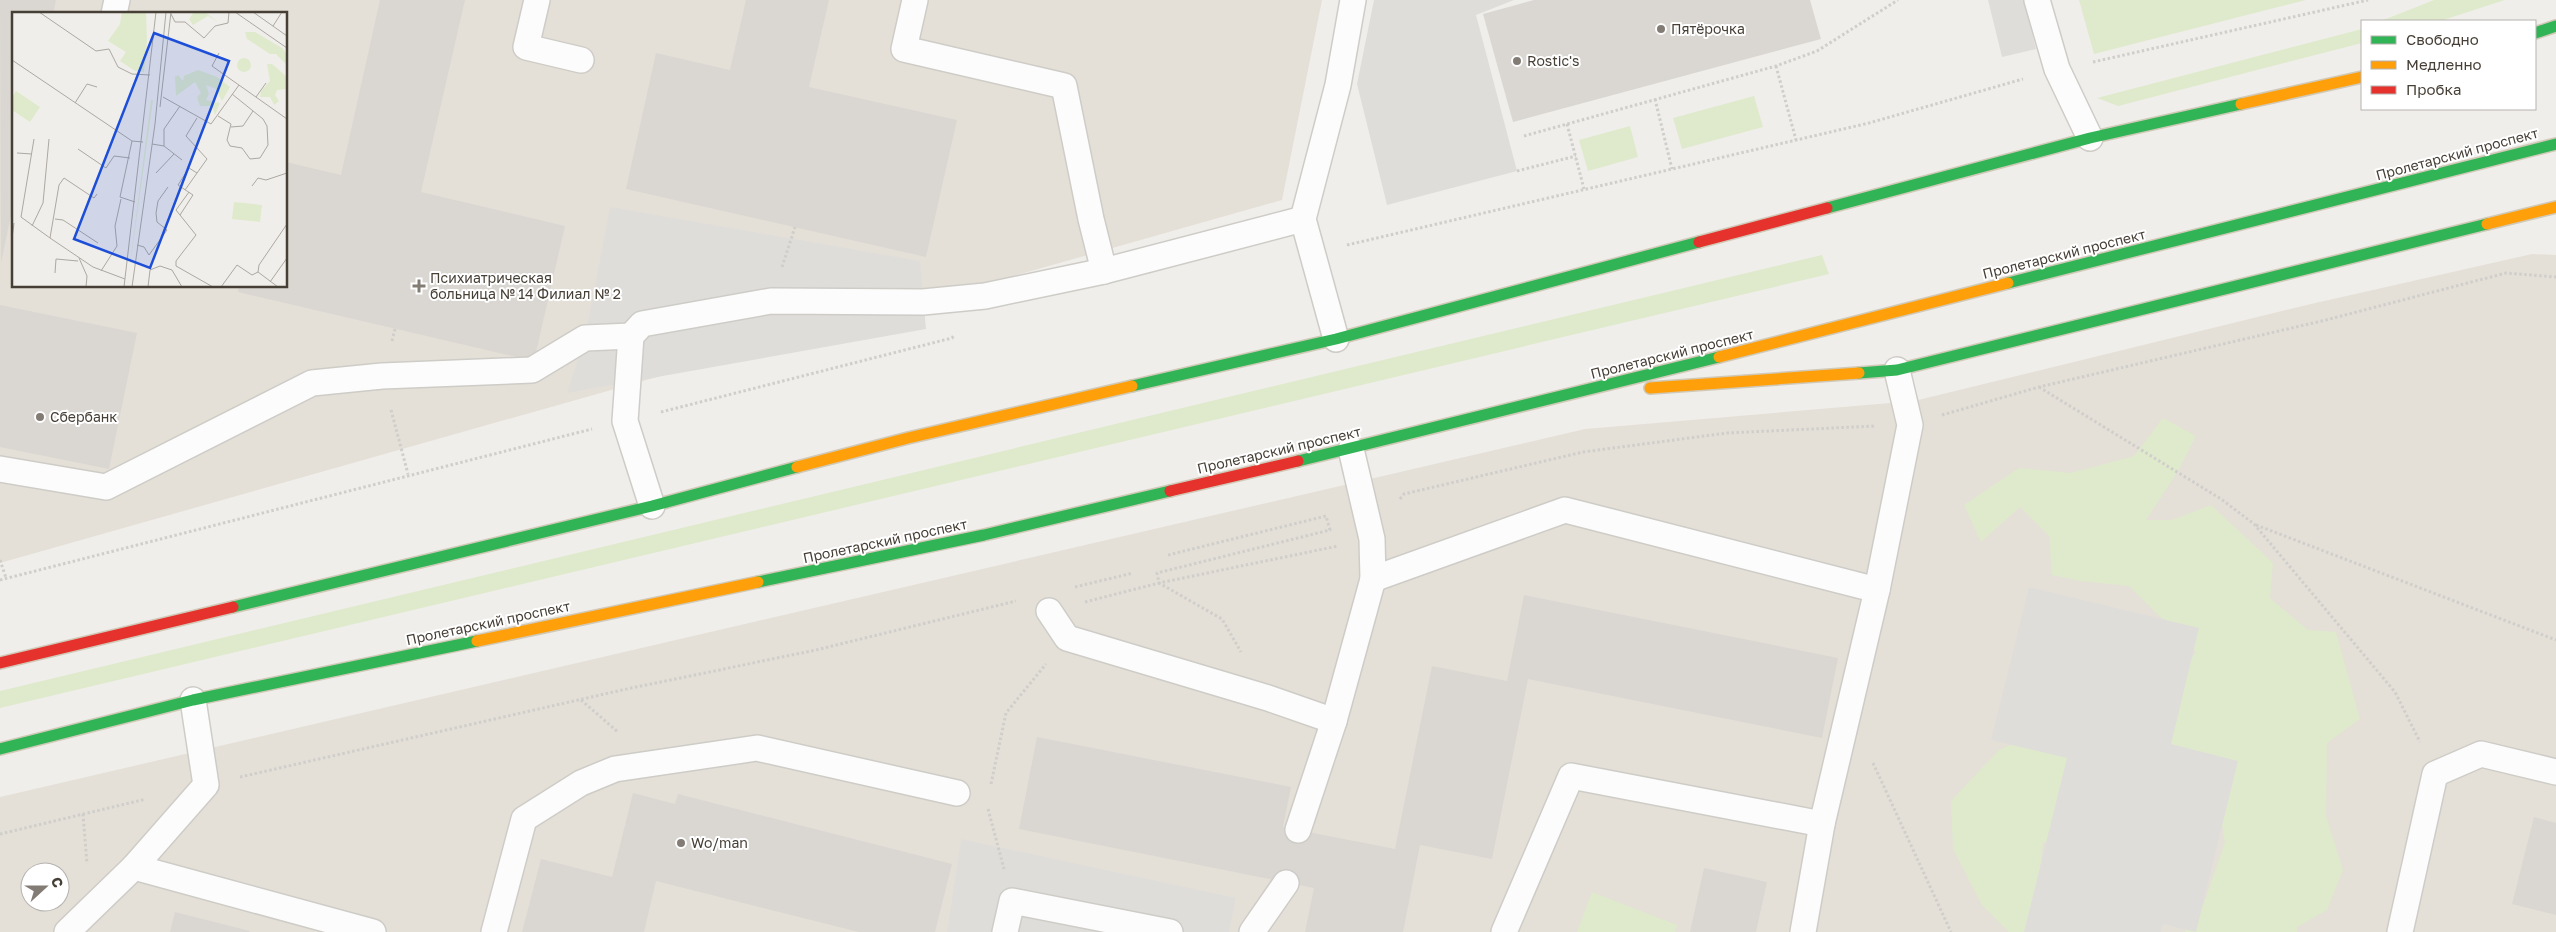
<svg xmlns="http://www.w3.org/2000/svg" width="2556" height="932" font-family="'Golos Text',sans-serif">
<rect width="100%" height="100%" fill="#f0eeea"/>
<g fill="#e4e0d7" fill-rule="evenodd">
<path d="M0,0H1322L1282,200L0,563ZM14,14H286V286H14Z"/>
<path d="M2532,254L2556,255V932H0V797L1585,429L1914,401L2311,304ZM30,872H60V902H30Z"/>
</g>
<g fill="#deeacb">
<polygon points="2079,0 2306,0 2094,54"/>
<polygon points="2434,0 2505,0 2440,21 2381,21"/>
<polygon points="2362,29 2362,43 2118,106 2097,98"/>
<polygon points="1754,96 1763,127 1682,149 1673,118"/>
<polygon points="1630,126 1638,157 1588,171 1579,140"/>
<polygon points="1822,255 1829,274 0,708 0,691"/>
<polygon points="2163,418 2196,436 2178,471 2146,520 2172,520 2211,505 2273,563 2270,598 2308,630 2336,632 2360,719 2327,743 2326,816 2343,870 2327,910 2297,927 2297,932 2185,932 2204,903 2225,842 2214,781 2097,827 2043,843 2038,886 2061,932 2009,932 1982,905 1953,849 1951,801 1999,750 2036,734 2157,710 2196,652 2129,586 2080,581 2052,575 2049,536 2020,507 1981,542 1964,505 2019,468 2071,473 2134,456"/>
<polygon points="1592,892 1677,925 1675,932 1577,932"/>
</g>
<g fill="#dfddda">
<polygon points="1374,0 1514,0 1476,15 1517,171 1387,205 1357,84"/>
<polygon points="1988,0 2024,0 2036,49 2002,57"/>
<polygon points="610,207 920,261 926,329 567,393 585,338"/>
<polygon points="2029,587 2199,628 2171,744 2238,761 2196,932 2163,924 2161,932 2024,932 2067,758 1991,740"/>
<polygon points="961,839 1236,898 1229,932 947,932"/>
</g>
<g fill="#dad7d2">
<polygon points="0,0 56,0 53,14 14,14 14,201 1,263"/>
<polygon points="380,0 465,0 421,192 565,226 534,361 238,292 239,286 286,286 286,162 341,175"/>
<polygon points="746,0 829,0 809,87 957,120 926,257 626,189 656,53 730,70"/>
<polygon points="1534,0 1810,0 1821,39 1513,122 1483,14"/>
<polygon points="0,305 137,333 109,469 0,447"/>
<polygon points="1524,595 1838,658 1822,738 1528,679 1492,859 1420,845 1403,932 1305,932 1314,888 1019,829 1037,737 1291,787 1283,827 1395,849 1432,666 1507,681"/>
<polygon points="633,793 675,804 678,794 952,864 935,932 859,932 656,881 644,932 522,932 541,859 612,877"/>
<polygon points="2534,817 2556,823 2556,915 2512,904"/>
<polygon points="1704,868 1767,882 1756,932 1690,932"/>
<polygon points="175,912 250,931 249,932 170,932"/>
</g>
<g fill="none" stroke-linecap="round" stroke-linejoin="round">
<defs>
<g id="lane">
<polyline points="537,0 526,47 581,60"/>
<polyline points="915,0 904,49 1064,86 1091,219 1104,271"/>
<polyline points="2037,0 2057,69 2090,138"/>
<polyline points="114,14 117,0"/>
<polyline points="1336,339 1303,219 1338,85 1353,0"/>
<polyline points="1351,449 1372,539 1373,579 1565,510 1877,590"/>
<polyline points="0,469 106,487 312,383 382,376 532,370 585,338 631,336"/>
<polyline points="652,506 625,421 631,336 642,324 771,301 923,302 985,296 1104,271 1303,219"/>
<polyline points="1049,611 1067,638 1268,698 1334,721"/>
<polyline points="193,700 206,785 134,867 373,932"/>
<polyline points="1298,830 1334,721 1373,579"/>
<polyline points="67,932 134,867"/>
<polyline points="494,932 524,819 581,783 615,769 757,748 957,793"/>
<polyline points="1005,932 1012,901 1170,932"/>
<polyline points="1252,932 1286,883"/>
<polyline points="1504,932 1571,776 1822,824"/>
<polyline points="1803,932 1822,824 1877,590 1910,425 1897,370"/>
<polyline points="2400,932 2435,774 2481,754 2556,772"/>
</g>
<g id="fast">
<polyline points="2535,33 2556,26"/>
<polyline points="1827,208 2090,138 2241,104"/>
<polyline points="2008,283 2556,144"/>
<polyline points="1859,373 1897,370 2487,224"/>
<polyline points="1132,386 1336,339 1699,242"/>
<polyline points="1298,461 1719,357"/>
<polyline points="758,582 984,535 1170,491"/>
<polyline points="233,607 652,506 797,467"/>
<polyline points="0,749 193,700 477,641"/>
</g>
<g id="slow">
<polyline points="2241,104 2362,77"/>
<polyline points="2487,224 2556,207"/>
<polyline points="1719,357 2008,283"/>
<polyline points="1650,388 1859,373"/>
<polyline points="797,467 908,438 1132,386"/>
<polyline points="477,641 758,582"/>
</g>
<g id="jam">
<polyline points="1699,242 1827,208"/>
<polyline points="1170,491 1298,461"/>
<polyline points="0,663 233,607"/>
</g>
</defs>
<use href="#lane" stroke="#ceccc7" stroke-width="28"/>
<use href="#fast" stroke="#d1c9b8" stroke-width="14"/>
<use href="#slow" stroke="#d1c9b8" stroke-width="14"/>
<use href="#jam" stroke="#d1c9b8" stroke-width="14"/>
<g stroke="#d0cecb" stroke-width="3" stroke-dasharray="2.5 2.5" stroke-linecap="butt">
<polyline points="2093,62 2368,0"/>
<polyline points="1776,66 1796,140"/>
<polyline points="1655,99 1672,169"/>
<polyline points="1567,124 1584,189"/>
<polyline points="1524,136 1776,66 1817,51 1898,0"/>
<polyline points="1517,171 1576,156"/>
<polyline points="1347,245 1869,123 2023,79"/>
<polyline points="782,267 795,227"/>
<polyline points="392,341 395,329"/>
<polyline points="2039,387 2221,499 2254,524 2395,692 2420,742"/>
<polyline points="391,410 408,474"/>
<polyline points="661,412 952,338 954,335"/>
<polyline points="1942,415 2039,387 2326,320 2506,273 2556,277"/>
<polyline points="1400,499 1404,494 1583,452 1727,433 1875,426"/>
<polyline points="2256,525 2556,640"/>
<polyline points="1168,555 1326,516 1330,530 1157,573 1159,583 1222,619 1241,652"/>
<polyline points="0,560 6,578"/>
<polyline points="0,580 592,429"/>
<polyline points="1075,587 1133,573"/>
<polyline points="1085,602 1159,583 1338,546"/>
<polyline points="581,700 618,732"/>
<polyline points="1873,763 1951,932"/>
<polyline points="240,777 622,690 816,650 1016,601"/>
<polyline points="991,784 1006,713 1046,664"/>
<polyline points="988,809 1004,869"/>
<polyline points="83,814 87,864"/>
<polyline points="0,834 146,799"/>
</g>
<use href="#lane" stroke="#fdfcfc" stroke-width="25"/>
<use href="#fast" stroke="#30b455" stroke-width="11"/>
<use href="#slow" stroke="#ff9f0a" stroke-width="11"/>
<use href="#jam" stroke="#e5322d" stroke-width="11"/>
</g>
<g fill="#827c75" stroke="#fff" stroke-width="2">
<circle cx="1661" cy="29" r="5"/>
<circle cx="1517" cy="61" r="5"/>
<path d="M416.5 278.5h5v5h5v5h-5v5h-5v-5h-5v-5h5z"/>
<circle cx="40" cy="417" r="5"/>
<circle cx="681" cy="843" r="5"/>
</g>
<g text-anchor="middle" stroke-width="4" stroke-linejoin="round" paint-order="stroke">
<g font-size="14" fill="#463f36" stroke="#fff" text-anchor="start">
<text x="1671" y="34">Пятёрочка</text>
<text x="1527" y="66">Rostic's</text>
<text x="430" y="283">Психиатрическая<tspan x="430" dy="16">больница № 14 Филиал № 2</tspan></text>
<text x="50" y="422">Сбербанк</text>
<text x="691" y="848">Wo/man</text>
</g>
<g font-size="14" fill="#463f36" stroke="#fff">
<text transform="translate(2457 154) rotate(-15)" y="5">Пролетарский проспект</text>
<text transform="translate(2064 254) rotate(-14)" y="5">Пролетарский проспект</text>
<text transform="translate(1672 354) rotate(-14)" y="5">Пролетарский проспект</text>
<text transform="translate(1279 450) rotate(-13)" y="5">Пролетарский проспект</text>
<text transform="translate(885 541) rotate(-12)" y="5">Пролетарский проспект</text>
<text transform="translate(488 623) rotate(-12)" y="5">Пролетарский проспект</text>
</g>
</g>
<g transform="translate(12 12)">
<rect width="275" height="275" fill="#f0eeea"/>
<path d="M110,0H134L135,30L132,60L123,59L108,49L114,40L96,29L108,12ZM182,0H193L206,10L196,4L181,13L177,7ZM233,20H243L270,36L275,42V53L264,42H258L235,27ZM225 53a7 7 0 1 1 14 0a7 7 0 1 1-14 0ZM255,52H260L275,65V77L265,78L263,83L267,89L262,93L258,85H248L249,79L258,69ZM186,58L205,65L218,75L210,89L204,77L194,73L197,82L194,88L208,91L203,103L200,94H188L185,85L189,81L183,70L164,84L163,65L166,63L171,69L172,64ZM4,79L28,95L18,110L0,98V86ZM139,88H141L115,275ZM222,190L250,193L248,210L220,207Z" fill="#deeacb"/>
<path fill="none" stroke="#aca8a2" stroke-width="1" d="M27,0L84,39L97,37L106,55L120,62L138,63M223,0L275,36M241,0L275,24M159,2L163,10H173L192,26L203,14L216,11L217,0M261,14L270,0M207,41L200,54L275,107M0,48L120,129L131,130M151,85L199,112L227,73M244,85L254,71M63,91L75,72L85,75M148,95L159,0M206,104L219,112L215,128L218,134L230,136L238,147L248,146L256,133L255,114L251,107L220,82M185,106L174,124L195,147L185,161L177,156L166,173L181,183L168,203L184,223L164,249V254L201,275M219,115L231,114L241,99M22,127L9,205L38,226M120,129L108,185L123,190M140,132L152,134V117L168,94M152,134L170,148M66,137L94,156L102,144L118,146M5,141L20,142M144,161L162,142M240,174L246,166L254,168L275,161M173,178L185,161M85,182L82,186L52,166L47,173L38,226L81,255L113,267M168,203L164,198L177,180M43,207L51,208L86,231M20,214L31,191L37,127M0,226L2,211M125,233L132,235L137,243L155,218L145,210L144,201L146,189L156,175M67,246L75,264L74,275M89,259L105,234L103,214L109,187M246,260L247,253L275,212M246,260L266,275M43,261L44,247L66,249M258,270L275,246M112,275L144,0M120,275L143,112L154,0M136,275L138,258L148,254L160,258L170,275M209,275L225,253L240,263L246,260"/>
<path fill="#1d4ed8" fill-opacity="0.15" stroke="#1d4ed8" stroke-width="2.5" d="M142,21L217,49L138,256L62,227Z"/>
<rect width="275" height="275" fill="none" stroke="#463f36" stroke-width="2.5"/>
</g>
<rect x="2361" y="20" width="175" height="90" fill="#ffffff" stroke="#b5b2af"/>
<rect x="2371" y="36" width="25" height="8" fill="#30b455" stroke="#b5b2af"/>
<text x="2406" y="45" font-size="15" fill="#463f36">Свободно</text>
<rect x="2371" y="61" width="25" height="8" fill="#ff9f0a" stroke="#b5b2af"/>
<text x="2406" y="70" font-size="15" fill="#463f36">Медленно</text>
<rect x="2371" y="86" width="25" height="8" fill="#e5322d" stroke="#b5b2af"/>
<text x="2406" y="95" font-size="15" fill="#463f36">Пробка</text>
<g transform="translate(45 887) rotate(69)"><circle r="24" fill="#ffffff" stroke="#b5b2af"/>
<path d="M0-4L9 19L0 12L-9 19Z" fill="#827c75"/>
<text y="-8" font-size="14" font-weight="bold" text-anchor="middle" fill="#463f36">С</text>
</g>
</svg>
